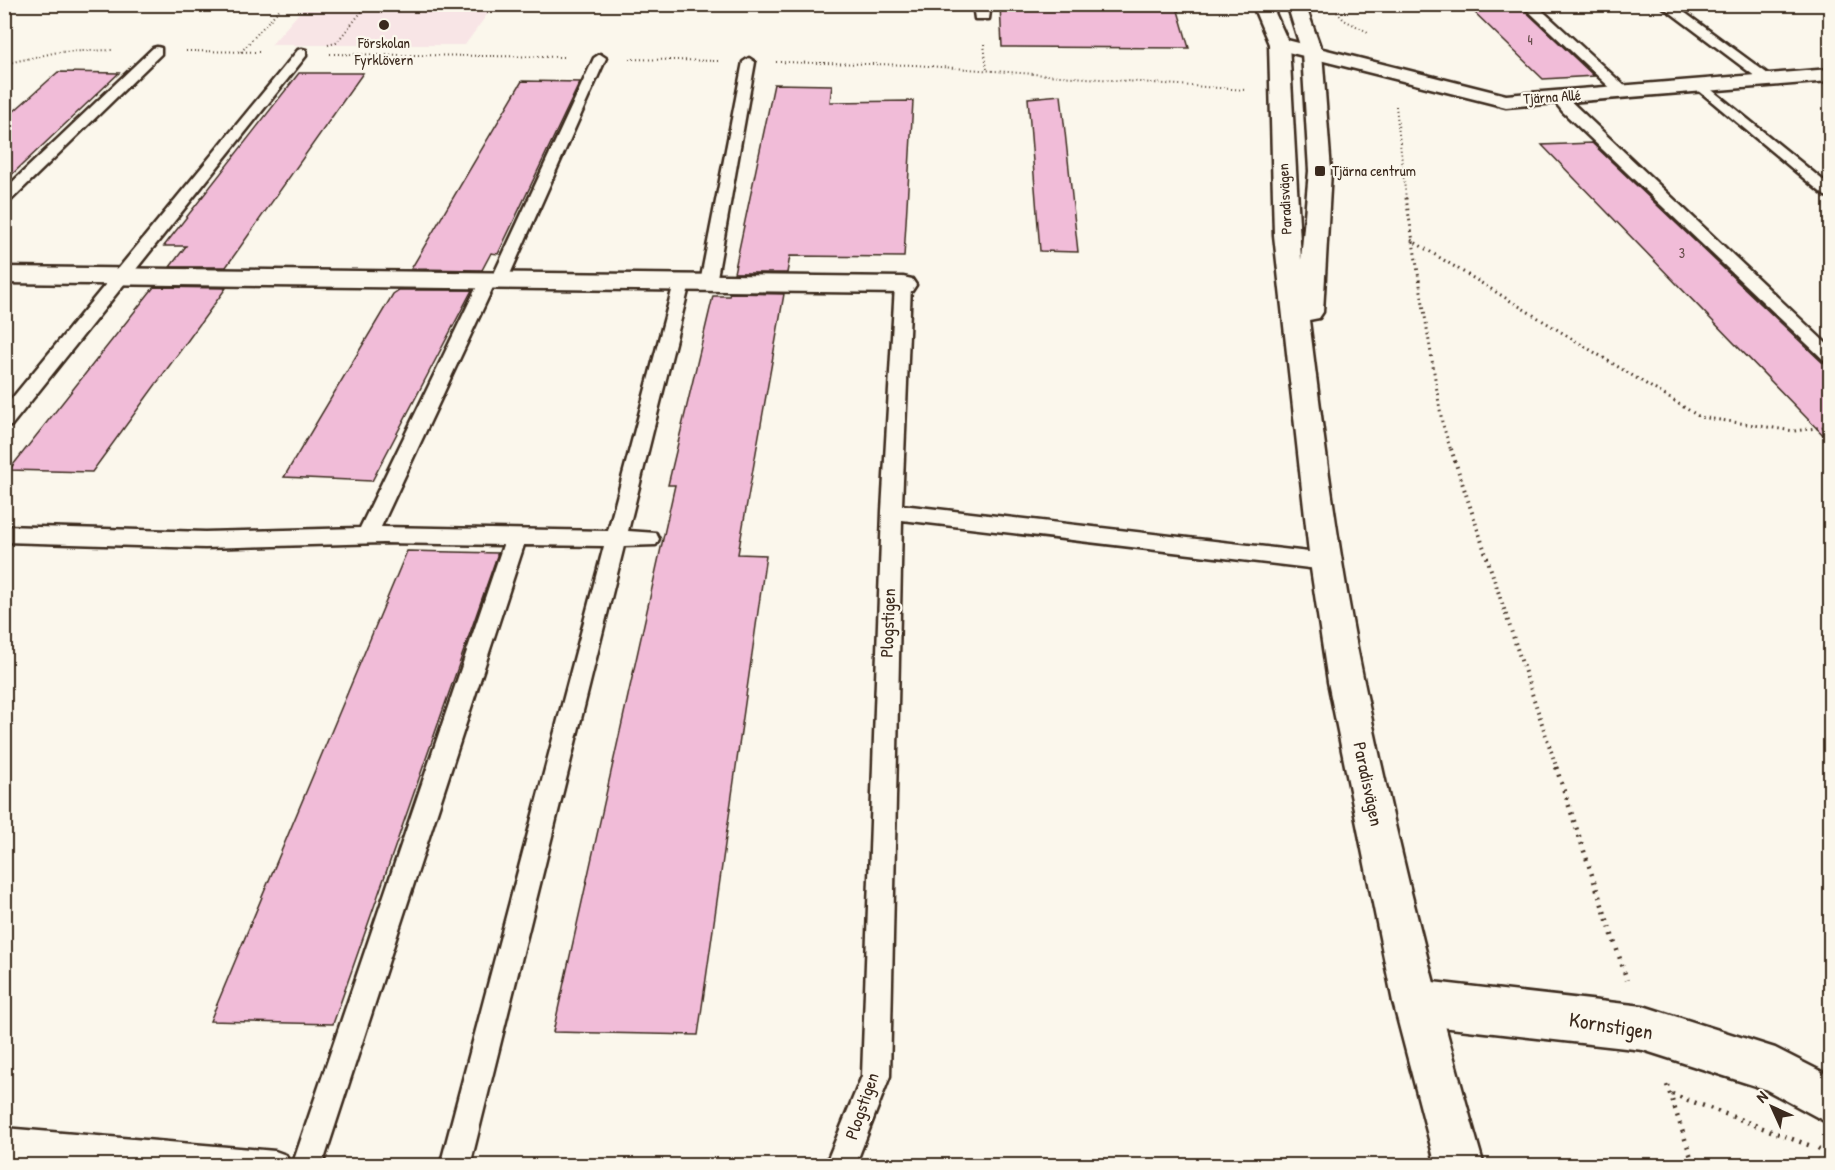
<svg xmlns="http://www.w3.org/2000/svg" width="1835" height="1170" font-family="'Patrick Hand',sans-serif">
<rect width="100%" height="100%" fill="#fbf7ec"/>
<filter id="ink" filterUnits="userSpaceOnUse"><feTurbulence type="fractalNoise" baseFrequency=".0167" numOctaves="2"/><feDisplacementMap in="SourceGraphic" scale="12" xChannelSelector="R" yChannelSelector="G"/><feConvolveMatrix kernelMatrix="1 2 1 2 8 2 1 2 1" color-interpolation-filters="sRGB"/></filter>
<g filter="url(#ink)">
<polygon fill="#f8e5e6" points="306,5 306,4 494,5 465,45 271,45"/>
<g fill="#f1bcd8" stroke="#3b2a1e" stroke-width="1.5">
<polygon points="1000,4 1176,4 1189,48 1002,47"/>
<polygon points="1466,4 1518,4 1594,76 1543,79"/>
<polygon points="58,72 119,73 4,182 4,120"/>
<polygon points="299,73 363,73 226,267 170,267 186,246 164,246"/>
<polygon points="522,81 580,82 498,254 491,253 482,270 411,269"/>
<polygon points="774,84 832,85 830,102 913,101 904,257 790,256 787,273 734,273"/>
<polygon points="1061,95 1078,252 1040,251 1028,98"/>
<polygon points="1592,143 1822,362 1830,364 1830,442 1542,145"/>
<polygon points="154,287 226,288 92,472 9,470"/>
<polygon points="399,290 472,290 372,481 284,477 393,294"/>
<polygon points="730,293 784,294 738,554 766,555 698,1035 553,1032 675,485 668,485 713,296 729,296"/>
<polygon points="407,551 498,553 333,1024 210,1021"/>
</g>
<g fill="none" stroke-linecap="round" stroke-linejoin="round">
<defs>
<g id="service">
<polygon points="1521,4 1535,4 1628,89 1628,95 1618,95"/>
<polygon points="1659,4 1673,4 1776,80 1774,83 1764,83"/>
<polygon points="157,47 161,48 161,54 9,202 4,203 4,190 153,48"/>
<polygon points="302,49 306,50 306,56 11,426 4,427 4,408 298,50"/>
<polygon points="600,54 606,58 507,281 505,285 494,285 381,527 608,531 674,283 682,278 690,283 628,531 656,533 659,539 656,545 624,546 470,1166 440,1166 604,546 524,545 322,1166 292,1166 503,545 383,543 205,548 4,542 4,526 205,532 360,528 480,280 482,276 493,276 594,58"/>
<polygon points="749,58 755,62 716,283 708,288 700,283 743,62"/>
<polygon points="1702,82 1830,186 1830,197 1825,196 1697,89 1697,83"/>
<polygon points="1558,93 1563,94 1830,347 1830,362 1824,360 1563,112 1551,97"/>
<polygon points="903,280 911,285 902,505 1326,554 1333,556 1336,562 1333,568 1326,570 902,520 890,1076 855,1166 825,1166 862,1076 882,511 895,285"/>
<polygon points="4,1128 275,1151 286,1155 290,1166 93,1166 4,1158"/>
</g>
<g id="minor">
<polygon points="973,4 991,4 989,19 975,19"/>
<polygon points="1279,38 1506,95 1830,69 1830,81 1506,107 1272,48 1269,44 1272,40"/>
<polygon points="4,267 903,277 912,279 916,285 912,291 903,293 4,283"/>
<polygon points="1415,980 1643,1006 1775,1048 1830,1076 1830,1124 1765,1089 1643,1050 1415,1024 1400,1017 1393,1002 1400,987"/>
</g>
<path id="tertiary" d="M1252,4H1271L1289,44L1301,260L1309,171L1302,52L1287,4H1305L1322,52L1331,171L1323,312L1319,318L1309,320C1324,441 1339,563 1364,682C1397,845 1438,1006 1484,1166H1436L1393,1002L1328,682L1310,562L1274,235L1269,44Z"/>
</defs>
<use href="#service" stroke="#3b2a1e" stroke-width="5"/>
<use href="#minor" stroke="#3b2a1e" stroke-width="5"/>
<use href="#tertiary" stroke="#3b2a1e" stroke-width="5"/>
<g stroke="#3b2a1e" stroke-width="2" stroke-dasharray="1 3" stroke-linecap="butt">
<polyline points="1337,12 1344,20 1368,32"/>
<polyline points="984,44 987,70"/>
<polyline points="328,45 336,43 368,4"/>
<polyline points="186,51 262,52"/>
<polyline points="241,52 284,4"/>
<polyline points="330,54 565,57"/>
<polyline points="629,59 718,61"/>
<polyline points="776,62 915,65 1245,90"/>
<polyline points="4,64 58,52 112,50"/>
<polyline points="1396,106 1406,199"/>
</g>
<g stroke="#3b2a1e" stroke-width="3" stroke-dasharray="1.5 4" stroke-linecap="butt">
<polyline points="1406,198 1442,422 1451,451"/>
<polyline points="1411,240 1700,417 1794,431 1830,426"/>
</g>
<polyline stroke="#3b2a1e" stroke-width="4" stroke-dasharray="1.5 4.5" stroke-linecap="butt" points="1451,449 1557,769"/>
<g stroke="#3b2a1e" stroke-width="4.5" stroke-dasharray="2 6" stroke-linecap="butt">
<polyline points="1556,767 1627,980"/>
<polyline points="1667,1085 1694,1166"/>
<polyline points="1672,1094 1811,1146"/>
<polyline points="1818,1148 1830,1156"/>
</g>
<use href="#service" fill="#fbf7ec" fill-rule="evenodd"/>
<use href="#minor" fill="#fbf7ec" fill-rule="evenodd"/>
<use href="#tertiary" fill="#fbf7ec" fill-rule="evenodd"/>
</g>
</g>
<g fill="#3b2a1e" stroke="#fbf7ec" stroke-width="2">
<circle cx="384" cy="25" r="6"/>
<rect x="1314" y="165" width="12" height="12" rx="3"/>
</g>
<g text-anchor="middle" stroke-width="4.5" stroke-linejoin="round" paint-order="stroke">
<g font-size="14" fill="#684e4c">
<text x="1530" y="45">4</text>
<text x="1682" y="258">3</text>
</g>
<g font-size="15" fill="#3b2a1e" stroke="#fbf7ec">
<text x="384" y="48">Förskolan<tspan x="384" dy="17">Fyrklövern</tspan></text>
<text x="1332" y="176" text-anchor="start">Tjärna centrum</text>
</g>
<g font-size="15" fill="#3b2a1e" stroke="#fbf7ec">
<text transform="translate(1552 97) rotate(-4)" y="5">Tjärna Allé</text>
<text transform="translate(1285 199) rotate(-93)" y="5">Paradisvägen</text>
</g>
<g font-size="18" fill="#3b2a1e" stroke="#fbf7ec">
<text transform="translate(888 623) rotate(-88)" y="6">Plogstigen</text>
<text transform="translate(1368 784) rotate(78)" y="6">Paradisvägen</text>
<text transform="translate(862 1106) rotate(-71)" y="6">Plogstigen</text>
</g>
<g font-size="21" fill="#3b2a1e" stroke="#fbf7ec">
<text transform="translate(1611 1026) rotate(9)" y="7">Kornstigen</text>
</g>
</g>
<rect width="1835" height="1170" fill="none" stroke="#fbf7ec" stroke-width="24"/>
<rect x="12" y="12" width="1811" height="1146" fill="none" stroke="#3b2a1e" stroke-width="2" filter="url(#ink)"/>
<g transform="translate(1772 1107) rotate(315)" stroke="#fbf7ec" stroke-width="4.5" paint-order="stroke">
<path d="M0-4.5L10 22L0 15L-10 22Z" fill="#3b2a1e"/>
<text y="-9" font-size="16" font-weight="bold" text-anchor="middle" fill="#3b2a1e">N</text>
</g>
</svg>
